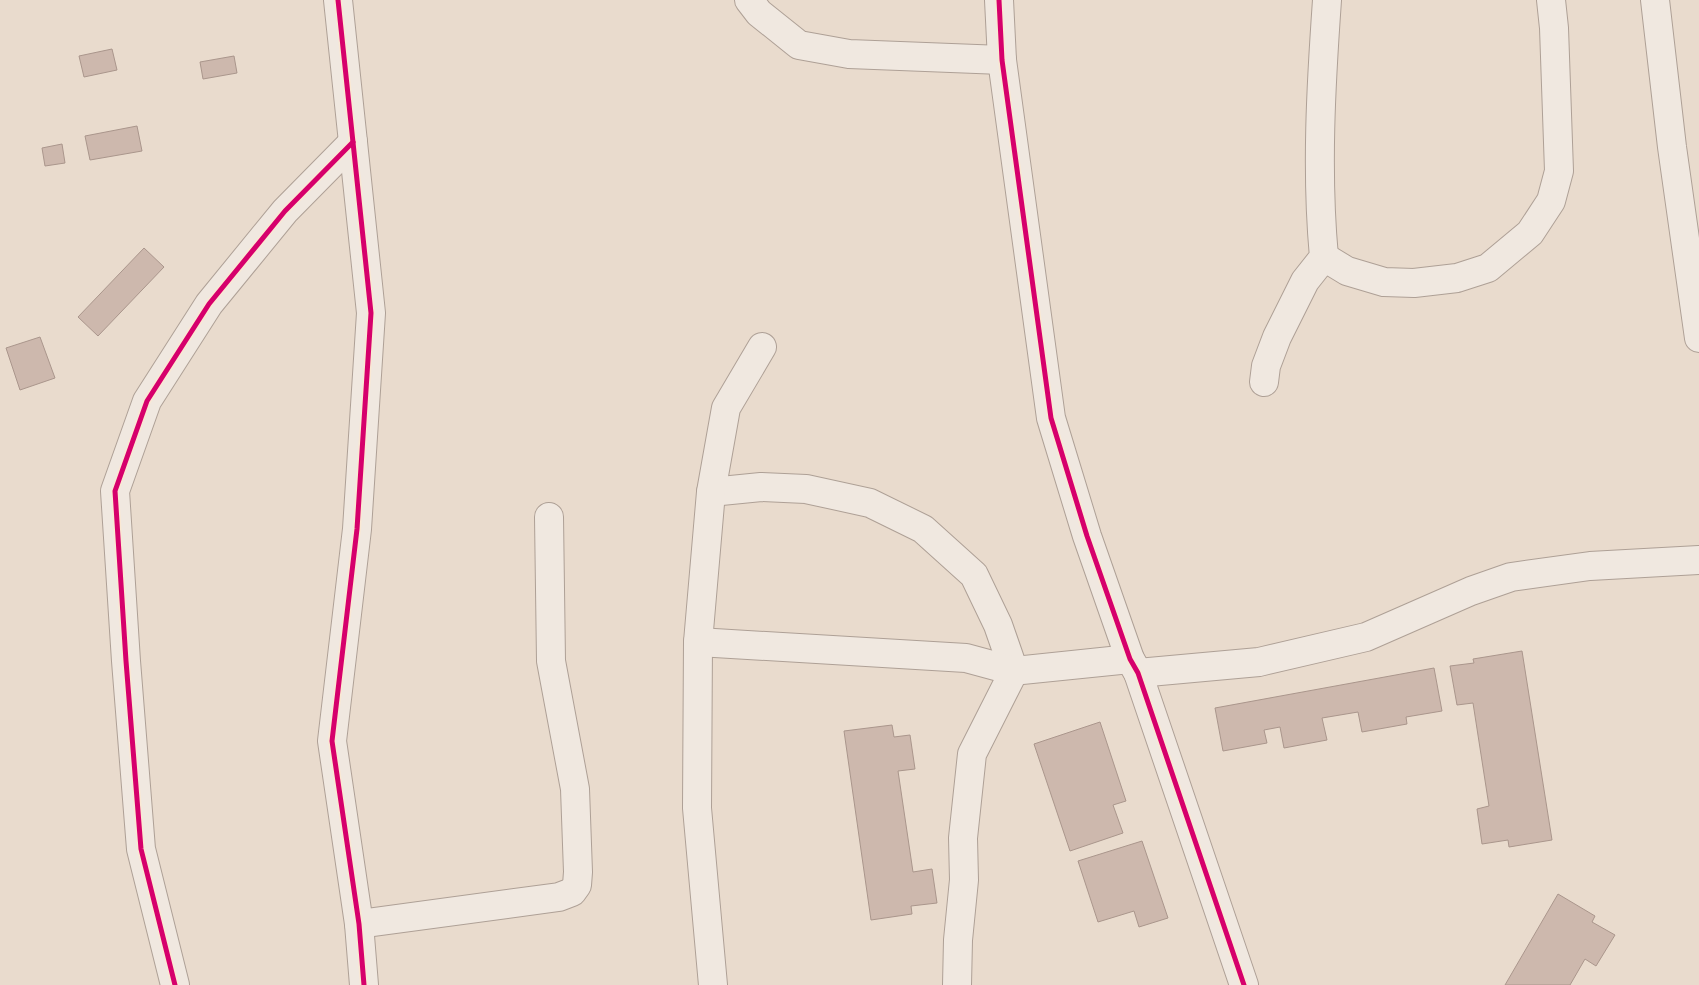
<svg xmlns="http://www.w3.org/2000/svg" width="1699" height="985" font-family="'Playfair Display',serif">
<rect width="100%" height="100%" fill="#e9dbcd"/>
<g fill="#cdb8ad" stroke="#aa968c">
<polygon points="112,49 117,70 84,77 79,56"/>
<polygon points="234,56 237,73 203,79 200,62"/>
<polygon points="137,126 142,151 90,160 85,136"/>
<polygon points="62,144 65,163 45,166 42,148"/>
<polygon points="144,248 164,267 98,336 78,317"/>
<polygon points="40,337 55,378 20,390 6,348"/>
<polygon points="1522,651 1552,840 1509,847 1508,840 1482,844 1477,809 1489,806 1473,703 1457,705 1450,666 1474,663 1473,659"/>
<polygon points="1434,668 1442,711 1406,717 1407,724 1362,732 1358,712 1322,718 1327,740 1284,748 1280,727 1264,730 1267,743 1223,751 1215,708"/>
<polygon points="1100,722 1126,801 1113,805 1123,833 1070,851 1034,744"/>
<polygon points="892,725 894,737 910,735 915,769 898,771 913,872 932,869 937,903 911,906 912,914 871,920 844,731"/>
<polygon points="1142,841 1168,918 1139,927 1134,911 1098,922 1078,861"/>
<polygon points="1558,894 1595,916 1592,922 1615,935 1596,966 1585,959 1570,985 1505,985"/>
</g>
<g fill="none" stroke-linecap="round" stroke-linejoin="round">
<defs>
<g id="minor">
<polyline points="338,0 371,313 357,529 332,741 359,924 364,985"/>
<polyline points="749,0 759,13 799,45 849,54 1002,60"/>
<polyline points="999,0 1002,60 1051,418 1087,536 1130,659 1138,673 1244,985"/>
<polyline points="1655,0 1672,147 1699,338"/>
<polyline points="1324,257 1347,271 1384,282 1414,283 1457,278 1488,268 1530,233 1551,201 1559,171 1554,28 1551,0"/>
<path d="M1264,382L1266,366L1277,337L1305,281L1324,257C1316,172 1321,85 1327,0"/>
<polyline points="711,492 761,487 806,489 870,503 923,529 974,575 998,625 1014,671 972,754 963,838 964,880 958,940 957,985"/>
<polyline points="698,642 966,658 1014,671 1130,659"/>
<polyline points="1138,673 1259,662 1366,637 1471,591 1511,577 1590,566 1699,560"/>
<polyline points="359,924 559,897 572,892 577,885 578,872 575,789 551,661 549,517"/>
<polyline points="175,985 141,849 126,661 115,491 147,401 209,304 285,211 353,142"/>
<polyline points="713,985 697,808 698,642 711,492 726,408 762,347"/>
</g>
</defs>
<use href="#minor" stroke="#aea096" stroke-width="30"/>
<use href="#minor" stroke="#f0e8e0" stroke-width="28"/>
<defs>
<g id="cycleway">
<polyline points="338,0 371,313 357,529 332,741 359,924 364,985"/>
<polyline points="999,0 1002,60 1051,418 1087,536 1130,659 1138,673 1244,985"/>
<polyline points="175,985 141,849 126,661 115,491 147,401 209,304 285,211 353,142"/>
</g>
</defs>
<use href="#cycleway" stroke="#fae8d3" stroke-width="8"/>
<use href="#cycleway" stroke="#d6006c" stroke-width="5"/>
</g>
</svg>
